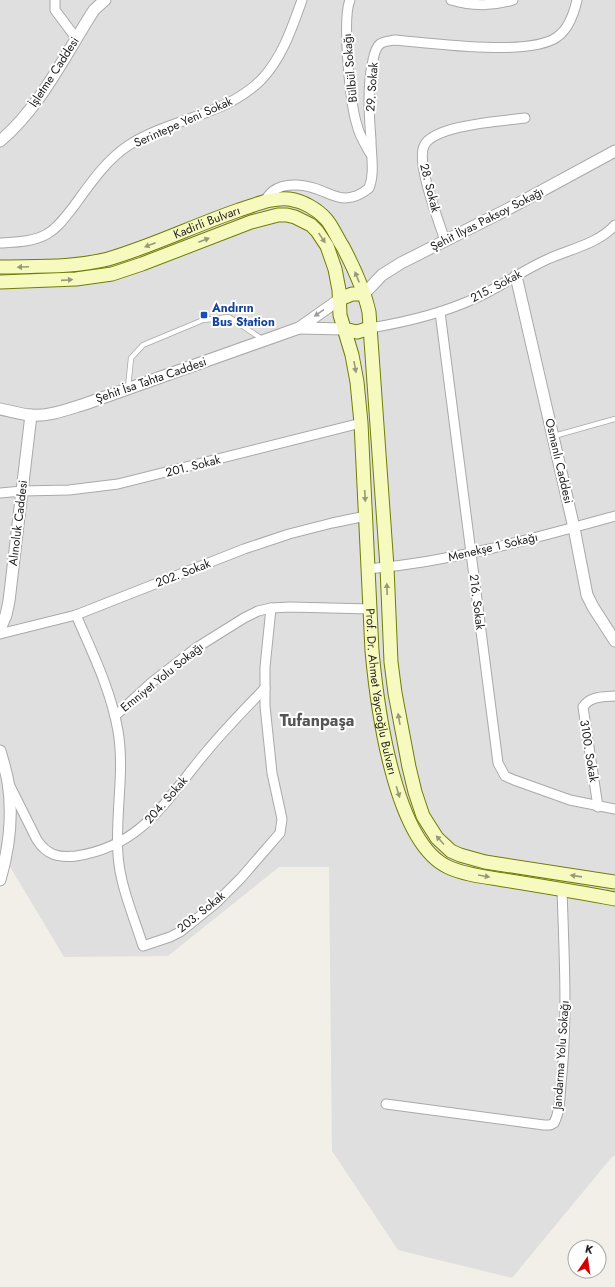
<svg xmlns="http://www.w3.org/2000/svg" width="615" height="1287" font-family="Jost,sans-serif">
<rect width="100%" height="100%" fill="#f2efe9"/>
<polygon fill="#e0dfdf" points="0,0 615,0 615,1155 611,1158 512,1278 398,1250 332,1151 329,867 279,867 168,956 64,957 0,850"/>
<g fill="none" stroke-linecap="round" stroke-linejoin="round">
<defs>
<g id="service">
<polyline points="128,388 131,358 143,345 203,320 229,317 262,339"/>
<polyline points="554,436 615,419"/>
</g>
<g id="minor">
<polyline points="55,0 55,10 76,38"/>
<path d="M350,0C342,18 350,104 357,125C359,135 365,144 370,153"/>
<path d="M451,0C471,6 493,6 513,0"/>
<path d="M263,203C266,199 269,194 273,191C286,181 308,185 322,191C332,195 341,200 352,197C358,196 364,192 369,188C375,173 371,156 371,140C369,114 367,86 373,60C374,55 376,47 380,44C384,41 390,41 395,40C430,43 530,57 557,37C569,29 574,13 577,0"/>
<path d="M445,241C439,221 416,164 424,146C433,125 503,121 525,118"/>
<path d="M0,243C16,242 33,242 47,234C58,228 66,216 74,206C90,184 106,160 129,145C171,118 223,117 261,80C282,58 292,28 302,0"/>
<polyline points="440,312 498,763 505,776 514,780 570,800 615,809"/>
<path d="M370,328C407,322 444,313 478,297C502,286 523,270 548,259C570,249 598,244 615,225"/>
<polyline points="0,493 22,491 69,490 118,484 361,423"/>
<path d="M368,569C454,561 532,539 615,516"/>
<path d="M76,615C92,652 111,690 118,731C125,772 115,814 118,855C120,886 134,917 143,946L170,937L180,932L194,921L216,903L241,878L280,833L282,819L272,773L265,706V667L271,608"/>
<polyline points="0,634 76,615 244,549 289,534 332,523 366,516"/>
<polyline points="115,716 152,682 196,648 244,618 258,611 271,608 290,607 371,609"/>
<path d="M10,786L37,840C47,855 58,858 76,856C144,846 167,798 207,751C225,729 245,709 265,688"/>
<path d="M598,807L583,707C590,696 603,697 615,696"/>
<path d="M386,1104L544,1125H550L554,1123C560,1112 560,1097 561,1084C568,1019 564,954 562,889"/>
</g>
<g id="tertiary">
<path d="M0,141C40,108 66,53 94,10L105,0"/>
<polyline points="516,276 574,528 587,595 593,607 615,641"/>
<polyline points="364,294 382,275 401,263 510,208 615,151"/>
<polyline points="299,328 344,329"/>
<path d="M0,409C10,411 20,414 30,415C48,417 68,409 85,404L299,328L340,299"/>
<polyline points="0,629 6,615 9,601 31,415"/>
<path d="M0,751C3,761 6,771 8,782C13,814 9,849 0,880"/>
</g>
<g id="secondary">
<path id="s1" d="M0,267C36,266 73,268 108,259C153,246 195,225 239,210C255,205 272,197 289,199C303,201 317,209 326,219C333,227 337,238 343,247C354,268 364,289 369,312L387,567L391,662L395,693L409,767L415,792L423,816L437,838L451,851L460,855L485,862L615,882"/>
<path id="s2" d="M0,282L76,279L112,274L142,264L251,222L278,215H287L295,217L311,225L317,231L327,246L335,269L339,290L340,315L352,355L357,382L361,423L372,651C377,705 394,842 448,867C465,875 486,877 504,880C541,886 578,892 615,899"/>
<polyline points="340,299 352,294 364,294"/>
<polyline points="344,329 357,332 370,328"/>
</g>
</defs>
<use href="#service" stroke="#a9a9a9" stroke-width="6"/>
<use href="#minor" stroke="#a9a9a9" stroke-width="11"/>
<use href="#tertiary" stroke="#a9a9a9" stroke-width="13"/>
<use href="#secondary" stroke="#707d05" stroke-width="15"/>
<use href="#service" stroke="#fff" stroke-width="4.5"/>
<use href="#minor" stroke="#fff" stroke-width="9"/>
<use href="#tertiary" stroke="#fff" stroke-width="11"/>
<use href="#secondary" stroke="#f7fabf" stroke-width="13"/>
</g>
<defs><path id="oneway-solid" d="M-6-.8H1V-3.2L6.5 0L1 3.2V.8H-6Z"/></defs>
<g fill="#979978">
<use href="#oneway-solid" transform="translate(322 238) rotate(56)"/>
<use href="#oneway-solid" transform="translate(204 240) rotate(-21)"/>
<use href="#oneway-solid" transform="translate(150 245) rotate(159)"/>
<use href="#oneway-solid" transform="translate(23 267) rotate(178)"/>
<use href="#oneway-solid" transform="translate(357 277) rotate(-112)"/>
<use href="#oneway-solid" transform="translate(67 280) rotate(-4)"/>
<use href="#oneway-solid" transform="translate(355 367) rotate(80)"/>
<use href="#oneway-solid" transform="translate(365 496) rotate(87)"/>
<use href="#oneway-solid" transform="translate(387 589) rotate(-92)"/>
<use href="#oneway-solid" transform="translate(399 719) rotate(-100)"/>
<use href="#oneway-solid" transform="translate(398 792) rotate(73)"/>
<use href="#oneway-solid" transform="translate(440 840) rotate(-132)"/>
<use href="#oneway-solid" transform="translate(484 876) rotate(10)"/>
<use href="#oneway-solid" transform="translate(576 876) rotate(-172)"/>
</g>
<use fill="#9c9c9c" href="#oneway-solid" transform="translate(319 313) rotate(145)"/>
<rect fill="#1a4fb4" stroke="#fff" stroke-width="1.5" x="200" y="311" width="8" height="8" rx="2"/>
<g text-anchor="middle" stroke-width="4" stroke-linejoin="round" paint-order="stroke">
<g font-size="12" fill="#222" stroke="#fff">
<text transform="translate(350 68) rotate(-95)" y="4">Bülbül Sokağı</text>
<text transform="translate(54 72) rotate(-57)" y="4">İşletme Caddesi</text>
<text transform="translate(372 87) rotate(-86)" y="4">29. Sokak</text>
<text transform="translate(183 122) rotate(-24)" y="4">Serintepe Yeni Sokak</text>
<text transform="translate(430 188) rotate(76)" y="4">28. Sokak</text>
<text transform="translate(487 219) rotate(-27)" y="4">Şehit İlyas Paksoy Sokağı</text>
<text dy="4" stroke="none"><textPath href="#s1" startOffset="214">Kadirli Bulvarı</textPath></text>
<text transform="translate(496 286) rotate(-28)" y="4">215. Sokak</text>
<text transform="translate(151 380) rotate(-19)" y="4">Şehit İsa Tahta Caddesi</text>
<text transform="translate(559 461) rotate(77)" y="4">Osmanlı Caddesi</text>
<text transform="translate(193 466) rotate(-14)" y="4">201. Sokak</text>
<text transform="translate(18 523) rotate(-83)" y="4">Alınoluk Caddesi</text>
<text transform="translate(493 547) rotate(-13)" y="4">Menekşe 1 Sokağı</text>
<text transform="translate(183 573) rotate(-21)" y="4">202. Sokak</text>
<text transform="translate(477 602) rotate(83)" y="4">216. Sokak</text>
<text transform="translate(162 677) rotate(-39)" y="4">Emniyet Yolu Sokağı</text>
<text dy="4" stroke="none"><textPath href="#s2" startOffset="801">Prof. Dr. Ahmet Yaycıoğlu Bulvarı</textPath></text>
<text transform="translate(589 751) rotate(81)" y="4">3100. Sokak</text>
<text transform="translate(166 800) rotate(-49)" y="4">204. Sokak</text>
<text transform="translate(201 912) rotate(-39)" y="4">203. Sokak</text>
<text transform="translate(561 1055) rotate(-86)" y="4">Jandarma Yolu Sokağı</text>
</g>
<g font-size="12" font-weight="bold" fill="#164399" stroke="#fff" text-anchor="start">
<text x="212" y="312">Andırın<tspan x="212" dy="14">Bus Station</tspan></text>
</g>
<g font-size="16" font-weight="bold" fill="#555" stroke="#fff">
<text x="317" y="726">Tufanpaşa</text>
</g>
</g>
<g transform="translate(587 1259) rotate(13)"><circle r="19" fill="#ffffff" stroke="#a7a7a7"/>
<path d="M0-3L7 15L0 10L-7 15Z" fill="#d40000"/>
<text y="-6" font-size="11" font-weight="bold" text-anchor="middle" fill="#222222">K</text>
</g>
</svg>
